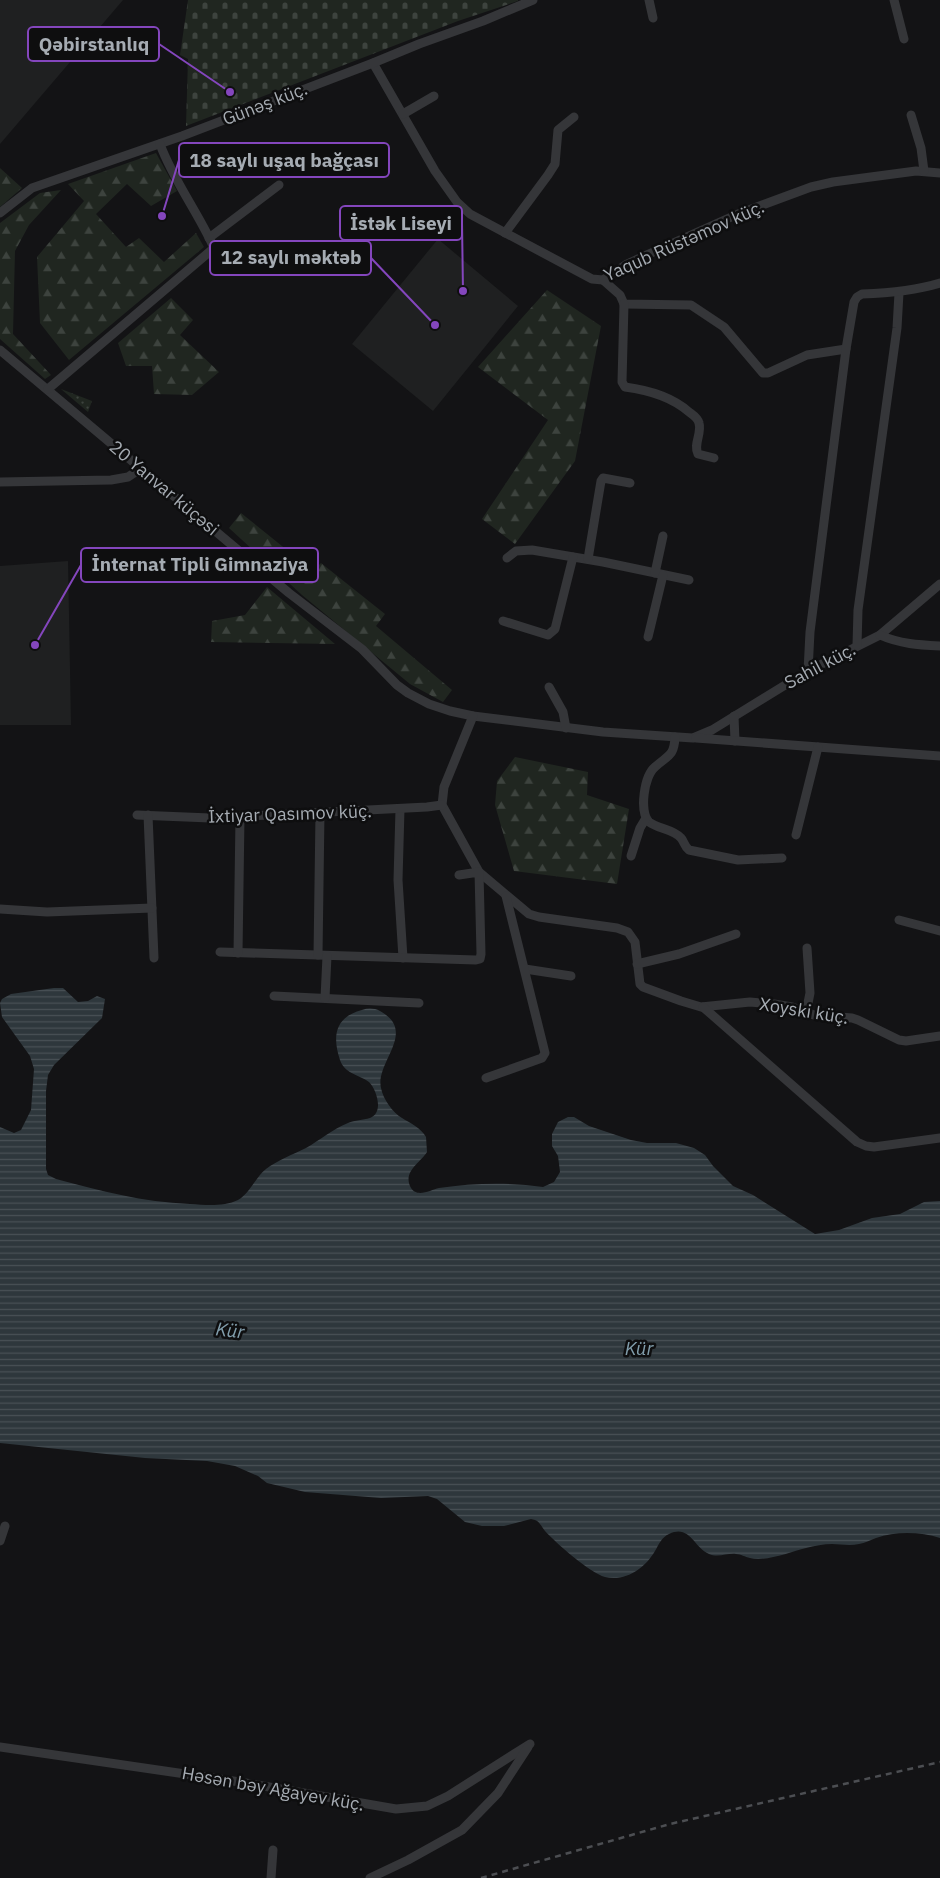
<svg xmlns="http://www.w3.org/2000/svg" width="940" height="1878" font-family="'IBM Plex Sans',sans-serif">
<defs>
<pattern id="grass-dots" width="8" height="8" patternUnits="userSpaceOnUse" patternTransform="scale(1.25)"><rect width="8" height="8" fill="#202620"/><path d="M2 2h.1M6 6h.1" fill="none" stroke="#3d433e" stroke-width="1.8" stroke-linecap="round"/></pattern>
<pattern id="forest-firs" width="22" height="20" patternUnits="userSpaceOnUse" patternTransform="scale(1.25)"><rect width="22" height="20" fill="#202620"/><path d="M5 1l3.5 6h-7zM16 11l3.5 6h-7z" fill="#3d433e"/></pattern>
<pattern id="cemetery-stones" width="16" height="16" patternUnits="userSpaceOnUse" patternTransform="scale(1.25)"><rect width="16" height="16" fill="#202620"/><path d="M2 7V4a2 2 0 0 1 4 0v3zM10 15v-3a2 2 0 0 1 4 0v3z" fill="#3d433e"/></pattern>
<pattern id="water-rules" width="6" height="5" patternUnits="userSpaceOnUse" patternTransform="scale(1.25)"><rect width="6" height="5" fill="#2e373c"/><path d="M0 2.5h6" fill="none" stroke="#495156"/></pattern>
</defs>
<rect width="100%" height="100%" fill="#131315"/>
<g fill="#1f2021">
<polygon points="0,0 123,0 0,144"/>
<polygon points="438,239 518,306 433,411 352,344"/>
<polygon points="68,561 71,725 0,725 0,566"/>
</g>
<polygon fill="url(#grass-dots)" points="61,389 92,401 88,412"/>
<g fill="url(#forest-firs)">
<polygon points="156,153 177,191 151,206 127,184 96,214 126,247 139,238 164,262 196,233 204,247 69,360 40,323 37,257 84,201 68,184"/>
<polygon points="0,168 22,188 0,207"/>
<polygon points="61,190 29,225 15,251 13,334 51,375 45,379 0,339 0,223 40,193"/>
<polygon points="547,290 601,326 575,461 515,544 482,519 548,420 478,367"/>
<polygon points="171,298 193,320 180,335 219,372 192,395 154,394 152,366 126,366 118,343"/>
<polygon points="241,513 313,571 321,563 385,614 376,626 452,690 443,702 410,684 302,595 229,528"/>
<polygon points="267,587 335,644 211,642 212,621 245,615"/>
<polygon points="515,757 588,772 587,795 629,809 617,884 514,871 495,805 497,781"/>
</g>
<polygon fill="url(#cemetery-stones)" points="188,0 518,0 518,1 458,21 186,126 188,59 180,55"/>
<path fill="url(#water-rules)" d="M54,988H63L78,1002L88,1001L97,996L105,999L102,1018L54,1065L48,1075L46,1091V1169L48,1175L56,1179C102,1191 142,1202 190,1204C205,1205 224,1207 238,1200C250,1193 255,1178 266,1169C278,1160 292,1155 306,1148C320,1140 333,1129 348,1123C355,1120 363,1120 370,1118C384,1113 377,1090 369,1082C358,1074 345,1074 340,1060C332,1036 335,1017 362,1010C368,1008 374,1008 380,1011C418,1032 375,1062 381,1088C383,1099 393,1113 402,1118C410,1123 421,1128 426,1137L427,1152C420,1163 402,1172 411,1188C417,1198 431,1190 439,1188C473,1183 510,1182 543,1187L554,1182L560,1172L558,1156L552,1146V1134L558,1122L568,1117H574L589,1126L631,1140L647,1143H676L694,1148L705,1155L713,1166L733,1186L753,1195L815,1234L839,1230L872,1218L900,1214L924,1202L940,1201V1538C921,1532 896,1531 876,1538C870,1540 865,1543 859,1544C849,1546 841,1544 832,1544C824,1544 814,1546 806,1548C790,1552 766,1562 750,1558C745,1557 741,1554 736,1554C727,1553 718,1558 709,1554C694,1548 690,1524 669,1534C662,1537 659,1544 655,1551C645,1568 626,1582 605,1577C590,1573 556,1543 545,1531C541,1526 540,1522 535,1520L531,1519L504,1526H482L465,1522L437,1499L428,1496L381,1498L305,1492L267,1483L258,1476L235,1466L207,1461L145,1458L0,1443V1127L14,1133L21,1130L31,1110L34,1069L30,1056L2,1017L0,1003L2,999L11,994Z"/>
<g fill="none" stroke-linecap="round" stroke-linejoin="round">
<g stroke="#353639" stroke-width="9">
<polyline points="649,0 653,18"/>
<polyline points="894,0 904,39"/>
<polyline points="373,63 435,171 457,202 470,214 592,279 603,280 627,264 662,248 738,214 811,187 833,182 916,171 940,173"/>
<polyline points="403,114 434,96"/>
<polyline points="911,115 921,148 924,171"/>
<polyline points="0,213 32,188 182,136 373,63 419,44 483,21 533,0"/>
<polyline points="505,233 548,175 555,164 558,130 574,117"/>
<polyline points="209,238 279,185"/>
<polyline points="603,280 620,295 624,304 691,305 724,327 763,373 768,373 807,355 846,349"/>
<path d="M624,304L622,382L625,387C648,390 671,396 689,412C693,415 698,418 699,423C702,434 693,444 698,454L714,458"/>
<polyline points="0,350 289,593 362,649 397,685 408,693 429,704 450,711 473,716 603,732 693,738 712,730 808,671 880,635 940,584"/>
<path d="M48,389L214,248C198,212 173,180 160,144"/>
<polyline points="0,482 111,480 128,477 140,469"/>
<polyline points="507,558 516,551 532,550 603,562 689,580"/>
<polyline points="588,559 601,481 603,478 630,483"/>
<polyline points="655,573 663,536"/>
<polyline points="503,621 548,635 555,629 573,557"/>
<path d="M880,635C900,644 919,645 940,646"/>
<polyline points="648,637 663,575"/>
<polyline points="857,645 858,610 897,328 899,293"/>
<path d="M808,671L810,632L846,349L854,302L857,297L862,294C889,293 914,291 940,283"/>
<polyline points="549,687 563,712 566,728"/>
<polyline points="473,716 444,787 442,805 479,872 529,914 539,917 617,928 628,932 635,942 640,984 643,987 681,1001 701,1007 750,1002 774,1004 792,1007 814,1015 852,1018 858,1020 899,1040 906,1041 940,1036"/>
<polyline points="734,716 735,741"/>
<path d="M675,737C674,757 668,755 655,767C644,776 639,812 649,822C658,829 673,829 681,838C684,841 684,846 689,850L738,860L782,858"/>
<polyline points="696,738 940,756"/>
<polyline points="400,809 398,880 403,958"/>
<polyline points="137,815 210,818 427,807 442,805"/>
<polyline points="148,815 154,958"/>
<polyline points="796,835 818,747"/>
<polyline points="631,856 640,828 646,818"/>
<polyline points="0,909 47,912 152,908"/>
<polyline points="899,920 940,931"/>
<polyline points="220,952 476,960 480,959 481,954 479,872 459,875"/>
<polyline points="238,953 240,817"/>
<polyline points="318,955 320,813"/>
<polyline points="637,964 679,954 736,934"/>
<polyline points="525,969 571,976"/>
<polyline points="274,996 419,1003"/>
<polyline points="325,998 327,956"/>
<polyline points="703,1007 857,1142 866,1146 874,1147 940,1138"/>
<polyline points="806,1013 810,993 807,948"/>
<polyline points="486,1078 542,1058 545,1053 506,896"/>
<polyline points="0,1541 5,1526"/>
<polyline points="0,1747 240,1782 396,1809 427,1806 448,1796 530,1744"/>
<polyline points="271,1878 273,1850"/>
<polyline points="370,1878 408,1860 462,1830 498,1793 528,1747"/>
</g>
<polyline stroke="#4c4e52" stroke-width="2.5" stroke-dasharray="6 5" stroke-linecap="butt" points="481,1878 670,1824 940,1762"/>
</g>
<g text-anchor="middle" stroke-width="5" stroke-linejoin="round" paint-order="stroke">
<g font-size="18" fill="#a6acb3" stroke="#0e0e0f">
<text transform="translate(265 104) rotate(-21)" y="6">Günəş küç.</text>
<text transform="translate(684 241) rotate(-24)" y="6">Yaqub Rüstəmov küç.</text>
<text transform="translate(164 488) rotate(40)" y="6">20 Yanvar küçəsi</text>
<text transform="translate(820 666) rotate(-28)" y="6">Sahil küç.</text>
<text transform="translate(290 814) rotate(-2)" y="6">İxtiyar Qasımov küç.</text>
<text transform="translate(804 1011) rotate(9)" y="6">Xoyski küç.</text>
<text transform="translate(273 1789) rotate(10)" y="6">Həsən bəy Ağayev küç.</text>
</g>
<g font-size="19" font-style="italic" fill="#819dab" stroke="#0e0e0f">
<text transform="translate(230 1330) rotate(7)" y="7">Kür</text>
<text x="639" y="1355">Kür</text>
</g>
</g>
<path fill="none" stroke="#8446bd" stroke-width="2" d="M230 92L159 44M162 216L179 160M463 291L462 223M435 325L371 258M35 645L81 565"/>
<g fill="#8446bd" stroke="#0e0e0f" stroke-width="2">
<circle cx="230" cy="92" r="5"/>
<circle cx="162" cy="216" r="5"/>
<circle cx="463" cy="291" r="5"/>
<circle cx="435" cy="325" r="5"/>
<circle cx="35" cy="645" r="5"/>
</g>
<g fill="#0e0e0f" stroke="#8446bd" stroke-width="2">
<rect x="28" y="27" width="131" height="34" rx="5"/>
<rect x="179" y="143" width="210" height="34" rx="5"/>
<rect x="340" y="206" width="122" height="34" rx="5"/>
<rect x="210" y="241" width="161" height="34" rx="5"/>
<rect x="81" y="548" width="237" height="34" rx="5"/>
</g>
<g font-size="19" text-anchor="middle" font-weight="bold" fill="#a6acb3">
<text x="94" y="51">Qəbirstanlıq</text>
<text x="284" y="167">18 saylı uşaq bağçası</text>
<text x="401" y="230">İstək Liseyi</text>
<text x="291" y="264">12 saylı məktəb</text>
<text x="200" y="571">İnternat Tipli Gimnaziya</text>
</g>
</svg>
